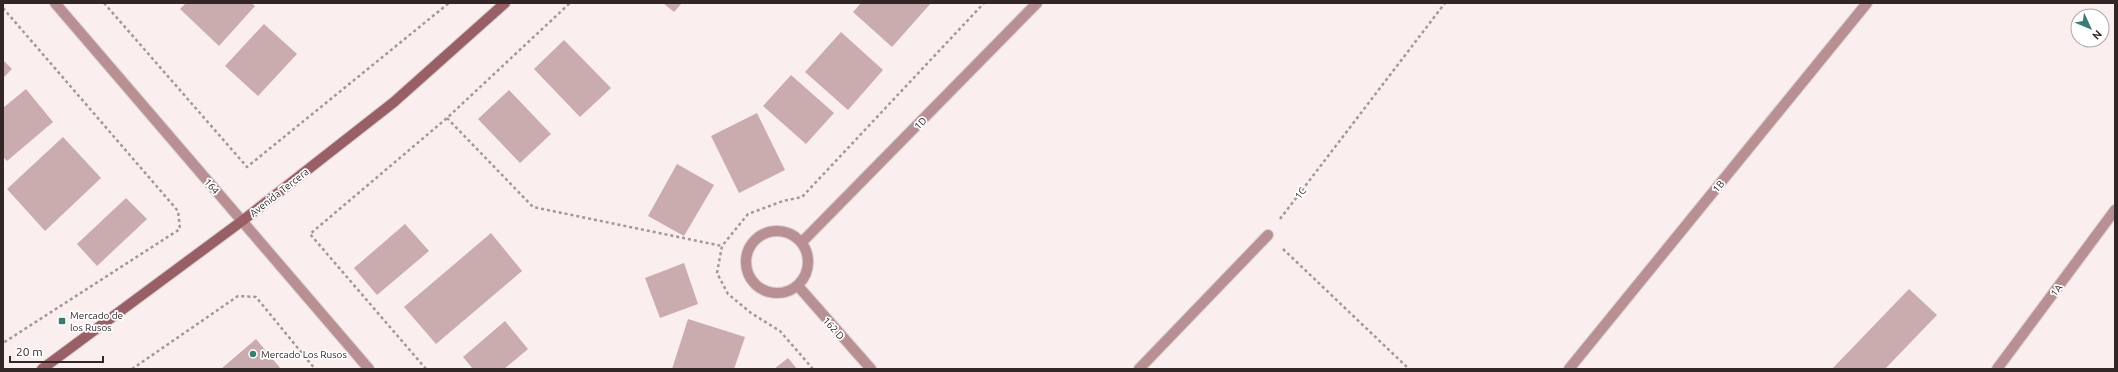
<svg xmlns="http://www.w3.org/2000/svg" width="2118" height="372" font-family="Ubuntu,sans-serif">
<rect width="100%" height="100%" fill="#fbeeef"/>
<g fill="#caabae">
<polygon points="186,3 251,3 255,6 219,46 180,9"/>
<polygon points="663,3 682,3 674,12"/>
<polygon points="861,3 931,3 892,47 853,12"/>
<polygon points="264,24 297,54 258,96 225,66"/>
<polygon points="841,32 883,70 848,110 805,72"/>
<polygon points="564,40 611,88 580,117 534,69"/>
<polygon points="3,60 12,69 3,78"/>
<polygon points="791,75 834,113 806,144 763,106"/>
<polygon points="26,89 53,122 7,161 3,157 3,108"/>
<polygon points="509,90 551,134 520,163 478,119"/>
<polygon points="757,113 785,170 739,193 711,136"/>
<polygon points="63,137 101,178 45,231 7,189"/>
<polygon points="677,164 714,185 684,236 648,216"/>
<polygon points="126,198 147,219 97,266 77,244"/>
<polygon points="405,224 429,251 377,295 354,268"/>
<polygon points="491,233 522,271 436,344 404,307"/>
<polygon points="684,263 698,304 660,318 645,278"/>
<polygon points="1909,289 1937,315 1885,369 1832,369"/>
<polygon points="688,319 745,337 734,369 672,369"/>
<polygon points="505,321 528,349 504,369 473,369 463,357"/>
<polygon points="256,339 281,369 221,369"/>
<polygon points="788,358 797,369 774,369"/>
</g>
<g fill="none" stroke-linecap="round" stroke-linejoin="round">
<defs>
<g id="minor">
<circle cx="777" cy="262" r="31"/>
<polyline points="802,242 1037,3"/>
<polyline points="798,286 871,369"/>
<polyline points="1139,369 1268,235"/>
<polyline points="1569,369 1867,3"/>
<polyline points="1997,369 2115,210"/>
</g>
<polyline id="tertiary" points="55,3 369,369"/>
<polyline id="secondary" points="42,369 242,221 394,102 505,3"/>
</defs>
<use href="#minor" stroke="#d7cacb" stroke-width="12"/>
<use href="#tertiary" stroke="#d7cacb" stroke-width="12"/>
<use href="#secondary" stroke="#d7cacb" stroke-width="12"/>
<g stroke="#a49798" stroke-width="2.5" stroke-dasharray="3 3" stroke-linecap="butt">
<polyline points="104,3 247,167 449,3"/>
<polyline points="3,8 178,211 180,229 3,343"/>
<polyline points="447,118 533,207 722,246"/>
<polyline points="1280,219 1445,3"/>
<polyline points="1283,249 1409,369"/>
<polyline points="132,369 238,296 256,297 315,369"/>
<polyline points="426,369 310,234 447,118 570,3"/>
<polyline points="813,369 780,331 751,313 728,294 717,273 722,246 748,214 783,201 802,197 984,3"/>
</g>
<use href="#minor" stroke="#b88f93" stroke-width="10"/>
<use href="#tertiary" stroke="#b88f93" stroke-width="10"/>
<use href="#secondary" stroke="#995f67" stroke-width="10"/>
</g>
<g fill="#377d74" stroke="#fff" stroke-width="1.5">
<rect x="58" y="317" width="8" height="8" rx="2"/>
<circle cx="253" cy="354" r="4"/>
</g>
<g text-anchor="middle" stroke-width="3.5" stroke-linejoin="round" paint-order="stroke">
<g font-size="10" fill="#322627" stroke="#fff">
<text transform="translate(920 123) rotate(-46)" y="4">1D</text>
<text transform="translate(212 186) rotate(49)" y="4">164</text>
<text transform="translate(1718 186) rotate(-51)" y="4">1B</text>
<text transform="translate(279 192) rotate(-38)" y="4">Avenida Tercera</text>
<text transform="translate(1300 193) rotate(-53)" y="4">1C</text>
<text transform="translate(2056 290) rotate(-53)" y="4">1A</text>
<text transform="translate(834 328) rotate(48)" y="4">162 D</text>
</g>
<g font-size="10" fill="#322627" stroke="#fff" text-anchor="start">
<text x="70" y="319">Mercado de<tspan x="70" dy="12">los Rusos</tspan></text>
<text x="261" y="358">Mercado Los Rusos</text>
</g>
</g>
<rect width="2118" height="372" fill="none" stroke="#322627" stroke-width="8"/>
<g transform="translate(2090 28) rotate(134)"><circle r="19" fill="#ffffff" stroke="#ada8a9"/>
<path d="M0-3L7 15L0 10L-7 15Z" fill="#377d74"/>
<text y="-6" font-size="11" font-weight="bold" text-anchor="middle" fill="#322627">N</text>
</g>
<path d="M10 356v6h93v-6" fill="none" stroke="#322627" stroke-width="2"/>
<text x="16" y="356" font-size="12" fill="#322627" stroke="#ffffff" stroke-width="3" paint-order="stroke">20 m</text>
</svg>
